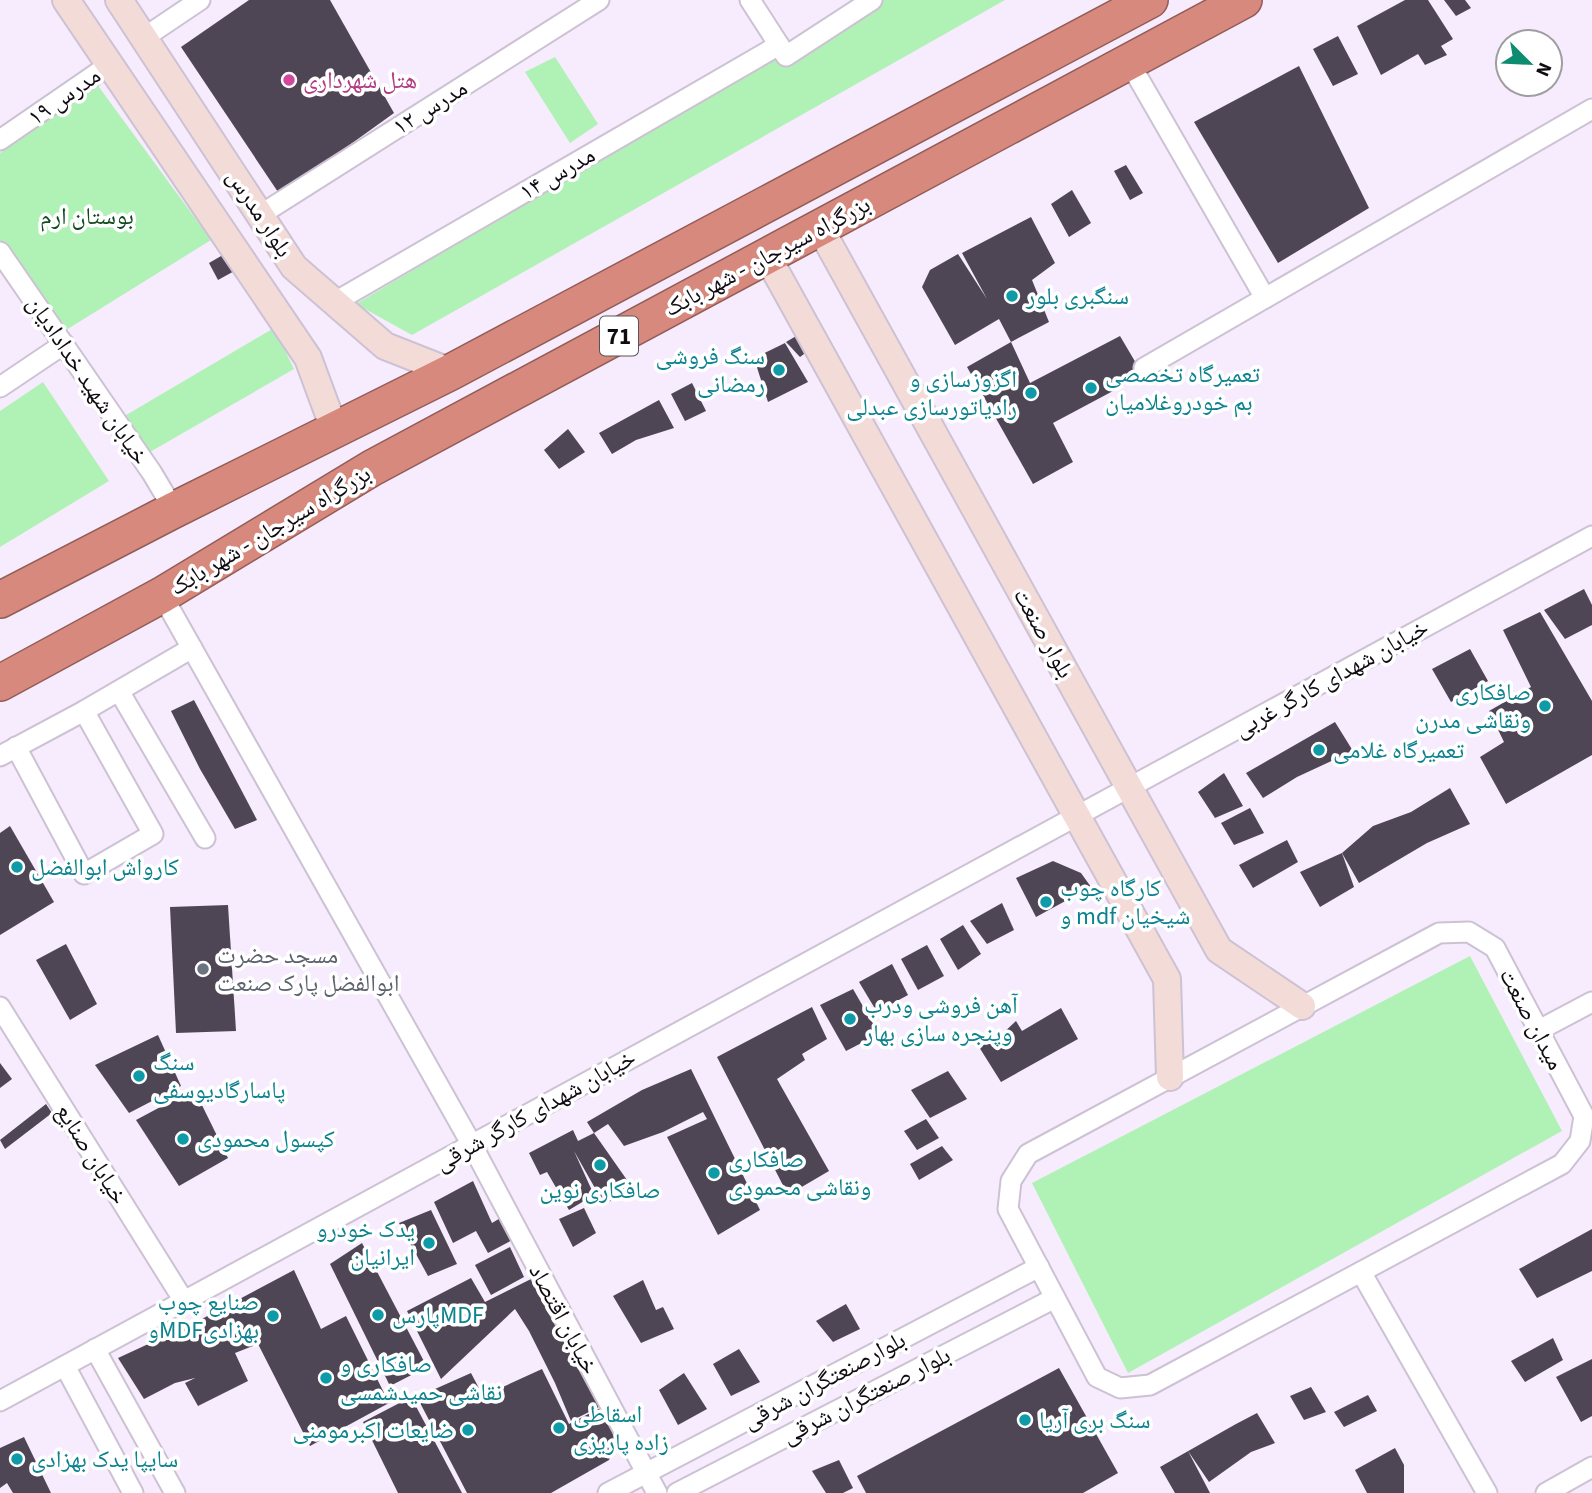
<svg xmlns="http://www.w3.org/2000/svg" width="1592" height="1493" font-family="'Source Sans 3','Noto Naskh Arabic',sans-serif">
<rect width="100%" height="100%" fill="#f7ebfe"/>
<g fill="#b0f2b6">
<polygon points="866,0 1005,0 412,335 356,304"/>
<polygon points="555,57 598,124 570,143 525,72"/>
<polygon points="96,83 211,240 58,335 0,254 0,153"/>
<polygon points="274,328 294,369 136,460 116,421"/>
<polygon points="43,382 109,481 0,547 0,411"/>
<polygon points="1470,956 1562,1131 1128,1373 1032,1183"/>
</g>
<g fill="#4f4655">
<polygon points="249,0 330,0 394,113 280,195 181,47"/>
<polygon points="1405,0 1428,0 1453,39 1441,46 1447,55 1425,65 1418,54 1381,75 1357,26"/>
<polygon points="1444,0 1465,0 1471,8 1456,16"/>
<polygon points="1338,36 1358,74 1333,86 1313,49"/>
<polygon points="1299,66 1369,208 1278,263 1194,122"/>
<polygon points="1126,165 1143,193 1130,200 1114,171"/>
<polygon points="1072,190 1091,223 1069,237 1051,204"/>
<polygon points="1031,217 1055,263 1032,280 1049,322 1011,342 999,319 955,345 922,287 930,270 958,254 987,299 962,253"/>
<polygon points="228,252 238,269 218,280 209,263"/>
<polygon points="803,332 812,348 800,357 786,342"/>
<polygon points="1120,336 1143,375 1053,423 1073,462 1033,484 967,367 1011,342 1030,383"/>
<polygon points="785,343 808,382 768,402 754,358"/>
<polygon points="692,383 706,411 685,421 671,394"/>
<polygon points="659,400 674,428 636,440 612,454 599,433"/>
<polygon points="568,429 585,452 559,469 544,450"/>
<polygon points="1584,589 1592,605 1592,625 1565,639 1544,610"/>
<polygon points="1540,612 1592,701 1592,755 1506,804 1480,757 1504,742 1489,711 1531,687 1503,630"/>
<polygon points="1470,649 1488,681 1451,702 1432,669"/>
<polygon points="194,700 257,820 235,829 200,769 171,711"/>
<polygon points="1335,722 1353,751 1297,777 1263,798 1246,773"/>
<polygon points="1224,773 1243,806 1215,818 1198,792"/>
<polygon points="1450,788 1470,824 1427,843 1359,883 1342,853 1373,826 1411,812"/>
<polygon points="1250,808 1264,833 1234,845 1221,823"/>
<polygon points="10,826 54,902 0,935 0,833"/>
<polygon points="1287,840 1298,862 1253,888 1239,865"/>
<polygon points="1342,853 1354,887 1320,907 1300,872"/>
<polygon points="1053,861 1081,873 1091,887 1036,917 1016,878"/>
<polygon points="1002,903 1014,930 987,944 970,921"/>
<polygon points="228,905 236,1031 176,1033 170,907"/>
<polygon points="963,925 981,954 958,970 940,939"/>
<polygon points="66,944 97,1004 70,1020 36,960"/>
<polygon points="927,945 944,976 918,990 901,959"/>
<polygon points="892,964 908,995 877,1012 859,982"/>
<polygon points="853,989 879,1034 846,1051 820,1005"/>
<polygon points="812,1007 827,1039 802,1054 805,1060 777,1079 829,1171 788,1195 717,1057"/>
<polygon points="1061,1008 1078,1039 1001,1082 979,1047 1001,1035 1016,1021 1022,1031"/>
<polygon points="158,1035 181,1086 129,1113 95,1065"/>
<polygon points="0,1063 12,1079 0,1088"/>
<polygon points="691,1069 760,1210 718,1235 667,1137 707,1119 703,1112 663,1132 624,1146 608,1124 594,1133 587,1122 642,1090"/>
<polygon points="948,1071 967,1099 930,1118 911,1090"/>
<polygon points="194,1089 228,1158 179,1186 136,1120"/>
<polygon points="46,1104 52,1113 5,1149 0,1140"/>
<polygon points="926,1119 939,1138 917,1150 904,1131"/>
<polygon points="573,1130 578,1141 594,1133 634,1190 604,1204 574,1151 594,1195 569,1210 547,1172 540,1175 529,1153"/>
<polygon points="942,1146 953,1160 919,1180 910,1164"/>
<polygon points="473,1181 492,1223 502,1217 514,1239 488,1253 476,1231 453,1243 434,1202"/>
<polygon points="584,1208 596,1233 573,1247 559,1219"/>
<polygon points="431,1210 457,1264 428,1276 399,1223"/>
<polygon points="1592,1229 1592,1271 1537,1298 1519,1269"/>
<polygon points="362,1243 427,1367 390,1386 330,1264"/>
<polygon points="510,1247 524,1277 491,1295 475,1265"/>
<polygon points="294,1270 321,1329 346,1316 389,1403 310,1446 258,1344 235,1353 248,1381 198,1406 185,1383 195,1378 175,1383 144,1399 118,1358 198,1321"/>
<polygon points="535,1277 601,1406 571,1421 555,1383 529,1331 515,1309 441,1379 407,1311 471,1278 485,1302"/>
<polygon points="643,1280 656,1310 663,1307 674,1329 641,1343 613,1296"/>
<polygon points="846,1304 860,1329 833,1342 816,1321"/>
<polygon points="1553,1338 1563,1360 1525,1382 1511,1361"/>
<polygon points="739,1349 760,1382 731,1396 713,1364"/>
<polygon points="1592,1359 1592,1416 1581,1422 1556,1377"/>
<polygon points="1059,1368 1118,1473 1083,1493 866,1493 857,1476"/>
<polygon points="542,1369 569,1424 606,1405 621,1433 609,1460 551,1493 467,1493 417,1397 471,1373 483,1396"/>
<polygon points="684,1373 707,1409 678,1425 659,1390"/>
<polygon points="1311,1387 1326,1412 1304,1420 1290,1396"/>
<polygon points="1368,1395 1377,1411 1344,1427 1334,1412"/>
<polygon points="411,1397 462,1493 398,1493 363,1422"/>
<polygon points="1257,1413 1275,1443 1251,1452 1209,1482 1188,1451 1210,1493 1175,1493 1160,1467 1236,1424"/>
<polygon points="24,1437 51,1493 13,1493 7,1483 0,1488 0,1448"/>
<polygon points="1395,1448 1404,1465 1404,1493 1367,1493 1355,1470"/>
<polygon points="839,1460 853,1488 843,1493 826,1493 812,1471"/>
</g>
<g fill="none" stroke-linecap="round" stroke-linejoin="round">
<defs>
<g id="street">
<polyline points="750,0 786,56 872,0"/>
<polyline points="145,37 200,0"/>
<polyline points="1129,62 1265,298"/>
<polyline points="0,140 109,65"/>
<polyline points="260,215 599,0"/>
<polyline points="0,252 152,473 174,510"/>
<polyline points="335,302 779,45"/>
<polyline points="1144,368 1592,109"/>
<polyline points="0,387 64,344"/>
<polyline points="162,595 472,1145 657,1493"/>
<polyline points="119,691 205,838"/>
<polyline points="16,747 84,874 153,834 84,711"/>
<polyline points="0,756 84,711 192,648"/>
<polygon points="1469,932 1495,948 1584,1116 1580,1141 1562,1164 1150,1385 1120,1388 1097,1377 1008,1209 1011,1181 1028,1154 1439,933"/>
<polyline points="0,1007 184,1301"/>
<polyline points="1539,1030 1592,1002"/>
<polyline points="1361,1272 1487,1493"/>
<polyline points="95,1349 175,1493"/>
<polyline points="65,1366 133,1493"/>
<polyline points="0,1401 1592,536"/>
<polyline points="608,1493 1039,1267"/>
<polyline points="677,1493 1055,1298"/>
<polyline points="1546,1493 1592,1467"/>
</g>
<g id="secondary">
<polyline points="66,0 308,358 335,431"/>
<polyline points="119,0 294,267 385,346 451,372"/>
<polyline points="820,228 1219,950 1302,1006"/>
<polyline points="767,256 1167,979 1170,1077"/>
</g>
<g id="highway">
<polyline points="0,600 174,510 451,372 1150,0"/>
<polyline points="0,683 162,595 372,468 1244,0"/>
</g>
</defs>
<use href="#street" stroke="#cdc2d4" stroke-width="23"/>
<use href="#secondary" stroke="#cdc2d4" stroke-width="30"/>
<use href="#highway" stroke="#925d57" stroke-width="38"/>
<use href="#street" stroke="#fff" stroke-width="19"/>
<use href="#secondary" stroke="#f3dcd8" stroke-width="26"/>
<use href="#highway" stroke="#d8897d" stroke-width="35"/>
</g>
<circle fill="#d1479c" stroke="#fff" stroke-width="2.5" cx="289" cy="80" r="7"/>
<g fill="#0f9aa8" stroke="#fff" stroke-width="2.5">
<circle cx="1012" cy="296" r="7"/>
<circle cx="779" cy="370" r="7"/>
<circle cx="1091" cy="388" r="7"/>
<circle cx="1031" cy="393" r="7"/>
<circle cx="1545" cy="706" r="7"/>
<circle cx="1319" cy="750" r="7"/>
<circle cx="17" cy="867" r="7"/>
<circle cx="1046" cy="902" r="7"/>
<circle cx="850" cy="1019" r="7"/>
<circle cx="139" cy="1076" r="7"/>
<circle cx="183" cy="1139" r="7"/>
<circle cx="600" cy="1165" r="7"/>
<circle cx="714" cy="1173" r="7"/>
<circle cx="429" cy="1243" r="7"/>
<circle cx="378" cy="1315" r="7"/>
<circle cx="273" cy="1316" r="7"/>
<circle cx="326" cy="1378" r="7"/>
<circle cx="1025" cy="1420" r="7"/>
<circle cx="559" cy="1428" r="7"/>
<circle cx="468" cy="1430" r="7"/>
<circle cx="17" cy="1459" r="7"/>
</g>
<circle fill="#6b7280" stroke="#fff" stroke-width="2.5" cx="203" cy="969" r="7"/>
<g text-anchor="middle" stroke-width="7" stroke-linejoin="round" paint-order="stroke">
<rect fill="#fff" stroke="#575458" stroke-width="2" x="600" y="316.5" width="38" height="39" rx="5"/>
<g font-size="23" font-weight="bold" fill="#0f0b11">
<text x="619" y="344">71</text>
</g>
<g font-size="24" fill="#b23c85" stroke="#fff" text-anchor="start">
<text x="303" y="88">هتل شهرداری</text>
</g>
<g font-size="24" fill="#0f0b11" stroke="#fff">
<text transform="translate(64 96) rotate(-35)" y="8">مدرس ۱۹</text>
<text transform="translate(430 107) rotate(-32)" y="8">مدرس ۱۲</text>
<text transform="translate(557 173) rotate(-30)" y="8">مدرس ۱۴</text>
<text transform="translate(260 213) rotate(57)" y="8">بلوار مدرس</text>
<text transform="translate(767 256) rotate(-28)" y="8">بزرگراه سیرجان - شهر بابک</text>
<text transform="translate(88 380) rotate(56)" y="8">خیابان شهید خدادادیان</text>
<text transform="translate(270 530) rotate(-31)" y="8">بزرگراه سیرجان - شهر بابک</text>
<text transform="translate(1044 633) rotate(61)" y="8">بلوار صنعت</text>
<text transform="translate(1331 678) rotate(-29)" y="8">خیابان شهدای کارگر غربی</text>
<text transform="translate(1532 1019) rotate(62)" y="8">میدان صنعت</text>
<text transform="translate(535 1110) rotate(-29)" y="8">خیابان شهدای کارگر شرقی</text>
<text transform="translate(92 1154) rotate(58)" y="8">خیابان صنایع</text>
<text transform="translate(564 1319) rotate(62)" y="8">خیابان اقتصاد</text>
<text transform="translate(824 1380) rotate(-28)" y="8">بلوارصنعتگران شرقی</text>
<text transform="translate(866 1395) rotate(-27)" y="8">بلوار صنعتگران شرقی</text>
</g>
<g font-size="24" fill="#114b1d" stroke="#fff">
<text x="87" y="224">بوستان ارم</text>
</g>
<g font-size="24" fill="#0d838f" stroke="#fff" text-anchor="start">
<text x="1026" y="304">سنگبری بلور</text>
<text x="765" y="364" text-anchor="end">سنگ فروشی<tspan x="765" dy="28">رمضانی</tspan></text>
<text x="1105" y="382">تعمیرگاه تخصصی<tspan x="1105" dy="28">بم خودروغلامیان</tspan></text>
<text x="1017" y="387" text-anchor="end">اگزوزسازی و<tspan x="1017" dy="28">رادیاتورسازی عبدلی</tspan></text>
<text x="1531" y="700" text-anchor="end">صافکاری<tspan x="1531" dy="28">ونقاشی مدرن</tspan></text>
<text x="1333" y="758">تعمیرگاه غلامی</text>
<text x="31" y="875">کارواش ابوالفضل</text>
<text x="1060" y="896">کارگاه چوب<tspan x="1060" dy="28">و mdf شیخیان</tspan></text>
<text x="864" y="1013">آهن فروشی ودرب<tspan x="864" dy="28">وپنجره سازی بهار</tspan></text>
<text x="153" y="1070">سنگ<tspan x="153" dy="28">پاسارگادیوسفی</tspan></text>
<text x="197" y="1147">کپسول محمودی</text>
<text x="728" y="1167">صافکاری<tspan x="728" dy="28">ونقاشی محمودی</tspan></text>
<text x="600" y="1198" text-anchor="middle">صافکاری نوین</text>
<text x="415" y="1237" text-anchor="end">یدک خودرو<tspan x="415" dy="28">ایرانیان</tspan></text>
<text x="259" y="1310" text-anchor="end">صنایع چوب<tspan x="259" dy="28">وMDFبهزادی</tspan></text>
<text x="392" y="1323">پارسMDF</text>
<text x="340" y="1372">صافکاری و<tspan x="340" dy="28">نقاشی حمیدشمسی</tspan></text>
<text x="573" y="1422">اسقاطی<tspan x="573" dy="28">زاده پاریزی</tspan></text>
<text x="1039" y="1428">سنگ بری آریا</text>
<text x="454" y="1438" text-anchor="end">ضایعات اکبرمومنی</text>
<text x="31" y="1467">سایپا یدک بهزادی</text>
</g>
<g font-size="24" fill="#5b616d" stroke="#fff" text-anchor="start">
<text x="217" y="963">مسجد حضرت<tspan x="217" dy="28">ابوالفضل پارک صنعت</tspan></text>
</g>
</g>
<g transform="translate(1529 63) rotate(114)"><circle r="33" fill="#ffffff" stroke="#9f9da0" stroke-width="2"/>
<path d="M0-5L12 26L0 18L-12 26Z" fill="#0c8c71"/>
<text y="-10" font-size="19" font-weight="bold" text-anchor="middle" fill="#0f0b11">N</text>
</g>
</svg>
